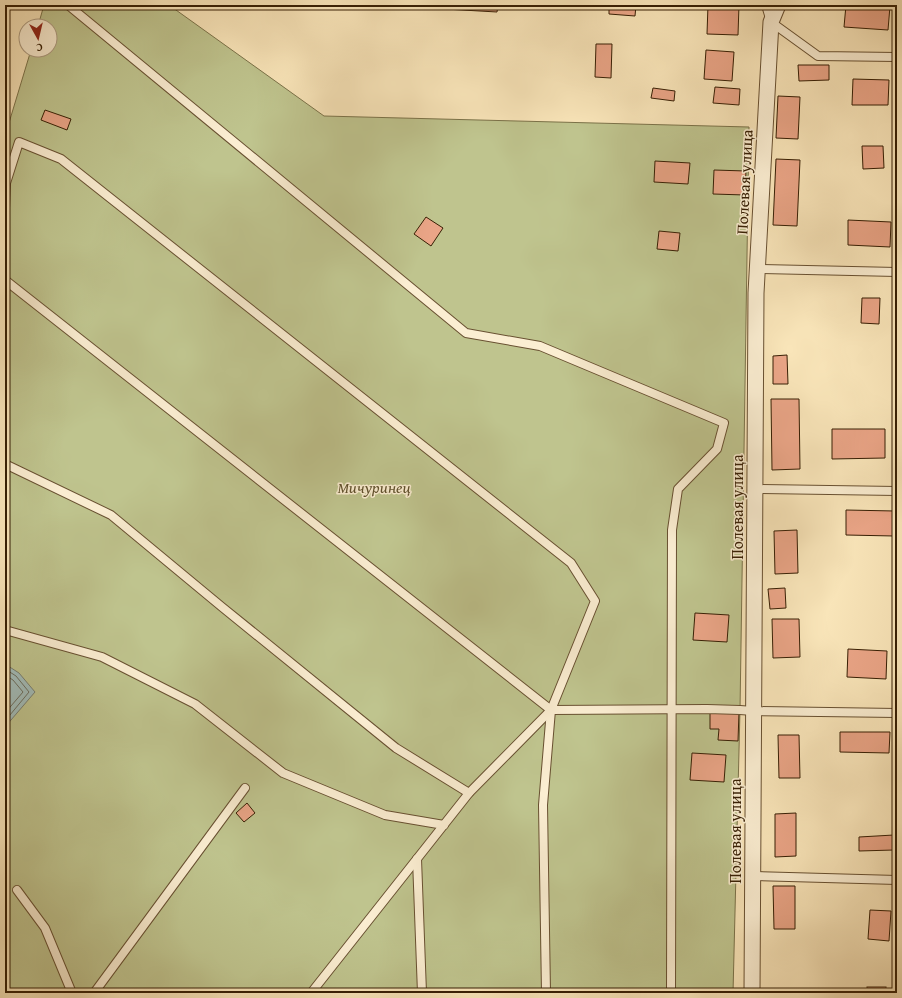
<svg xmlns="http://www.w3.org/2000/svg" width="902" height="998" font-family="'Gentium Book Plus',serif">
<rect width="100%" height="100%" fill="#f9e5b9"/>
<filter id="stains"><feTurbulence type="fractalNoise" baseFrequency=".005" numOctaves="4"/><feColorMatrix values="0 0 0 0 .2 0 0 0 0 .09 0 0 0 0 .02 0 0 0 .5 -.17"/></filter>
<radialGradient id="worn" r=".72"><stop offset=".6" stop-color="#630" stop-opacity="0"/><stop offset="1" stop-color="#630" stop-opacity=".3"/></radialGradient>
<polygon fill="#bfc48e" stroke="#7b7249" points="44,5 169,5 324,116 749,127 740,710 733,993 5,993 5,136 31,50 50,50 50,26 38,26"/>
<polygon fill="#a2bdba" stroke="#777e71" points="5,664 19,673 35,692 5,727"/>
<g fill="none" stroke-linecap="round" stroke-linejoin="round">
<g stroke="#6c6e5f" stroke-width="1">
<polyline points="5,669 16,676 29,692 5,721"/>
<polyline points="5,675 13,680 23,692 5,713"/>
</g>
</g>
<g fill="#eaa587" stroke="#371f04">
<polygon points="445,5 498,5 497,12 445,9"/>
<polygon points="609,5 636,5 635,16 609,14"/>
<polygon points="708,5 739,5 738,35 707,34"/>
<polygon points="846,5 890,6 888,30 844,27"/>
<polygon points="596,44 612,44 611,78 595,77"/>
<polygon points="706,50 734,52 732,81 704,79"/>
<polygon points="798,65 829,65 829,80 799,81"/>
<polygon points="853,79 889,80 888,105 852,105"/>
<polygon points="715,87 740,89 739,105 713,103"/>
<polygon points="653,88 675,91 674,101 651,98"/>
<polygon points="778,96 800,97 798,139 776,138"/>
<polygon points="45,110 71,119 67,130 41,120"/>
<polygon points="862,146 883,146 884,168 863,169"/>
<polygon points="776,159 800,160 797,226 773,225"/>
<polygon points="655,161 690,163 688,184 654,182"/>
<polygon points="714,170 746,171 745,195 713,194"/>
<polygon points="426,217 443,228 431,246 414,234"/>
<polygon points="848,220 891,222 890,247 848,245"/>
<polygon points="659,231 680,233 678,251 657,249"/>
<polygon points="862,298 880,298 879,324 861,323"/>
<polygon points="787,355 788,384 773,384 773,356"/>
<polygon points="771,399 799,399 800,469 772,470"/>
<polygon points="832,429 885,429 885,458 832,459"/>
<polygon points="846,510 895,511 894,536 846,535"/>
<polygon points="797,530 798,573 775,574 774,531"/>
<polygon points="785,588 786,608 770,609 768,589"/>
<polygon points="695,613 729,615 727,642 693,640"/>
<polygon points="772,619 799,619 800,657 773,658"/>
<polygon points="848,649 887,651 886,679 847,677"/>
<polygon points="710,711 739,712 738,741 718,740 719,729 710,729"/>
<polygon points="840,732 890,732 889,753 840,752"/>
<polygon points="778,735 799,735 800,778 779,778"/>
<polygon points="692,753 726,755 724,782 690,780"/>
<polygon points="247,803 255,813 244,822 236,813"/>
<polygon points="796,813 796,856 775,857 775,814"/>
<polygon points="894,835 894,850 859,851 859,837"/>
<polygon points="773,886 795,886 795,929 774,929"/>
<polygon points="870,910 891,911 889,941 868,939"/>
<rect x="867" y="987" width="19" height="6"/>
</g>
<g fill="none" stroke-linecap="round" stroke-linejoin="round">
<defs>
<g id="service">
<polyline points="68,5 466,333 540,346 724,423 717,449 678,489 672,530 671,993"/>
<polyline points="766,5 771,22 818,56 897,57"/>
<polyline points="5,208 6,183 19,142 61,159 571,563 595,601 551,710 469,793 311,993"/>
<polyline points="757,269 897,272"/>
<polyline points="5,280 551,710 707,709 740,710 753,711 897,713"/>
<polyline points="5,464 111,515 222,607 396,748 469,793"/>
<polyline points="755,489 897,491"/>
<polyline points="5,630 102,657 195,704 283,773 385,815 444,825"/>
<polyline points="417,859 422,993"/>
<polyline points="753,876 897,880"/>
<polyline points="17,890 45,928 72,993"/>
<polyline points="94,993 245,788"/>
<polyline points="546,993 543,805 551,710"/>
</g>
<polyline id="minor" points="752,993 756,293 771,22 778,5"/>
</defs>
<use href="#service" stroke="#685031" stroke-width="10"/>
<use href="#minor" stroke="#685031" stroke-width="17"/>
<use href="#service" stroke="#fbeed2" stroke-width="8"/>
<use href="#minor" stroke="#fbeed2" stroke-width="15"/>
</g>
<g text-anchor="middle" stroke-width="3" stroke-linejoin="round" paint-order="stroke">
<g font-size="16" fill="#371f04" stroke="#fbeed2">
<text transform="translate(744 182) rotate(-87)" y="6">Полевая улица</text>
<text transform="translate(737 507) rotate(-90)" y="6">Полевая улица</text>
<text transform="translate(735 831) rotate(-90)" y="6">Полевая улица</text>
</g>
<g font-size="16" font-style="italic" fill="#60512d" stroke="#fbeed2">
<text x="374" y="493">Мичуринец</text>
</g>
</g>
<rect width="902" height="998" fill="none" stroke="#f9e5b9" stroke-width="20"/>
<rect x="6" y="6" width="890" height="986" fill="none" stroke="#371f04" stroke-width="2"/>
<rect x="10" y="10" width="882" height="978" fill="none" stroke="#371f04"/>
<g transform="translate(38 38) rotate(172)"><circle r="19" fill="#fbeed2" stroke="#ad9b80"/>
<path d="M0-3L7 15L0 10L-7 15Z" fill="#8f2418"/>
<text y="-6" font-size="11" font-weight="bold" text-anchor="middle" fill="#371f04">С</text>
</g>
<rect width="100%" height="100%" filter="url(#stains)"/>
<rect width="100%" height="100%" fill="url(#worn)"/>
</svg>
